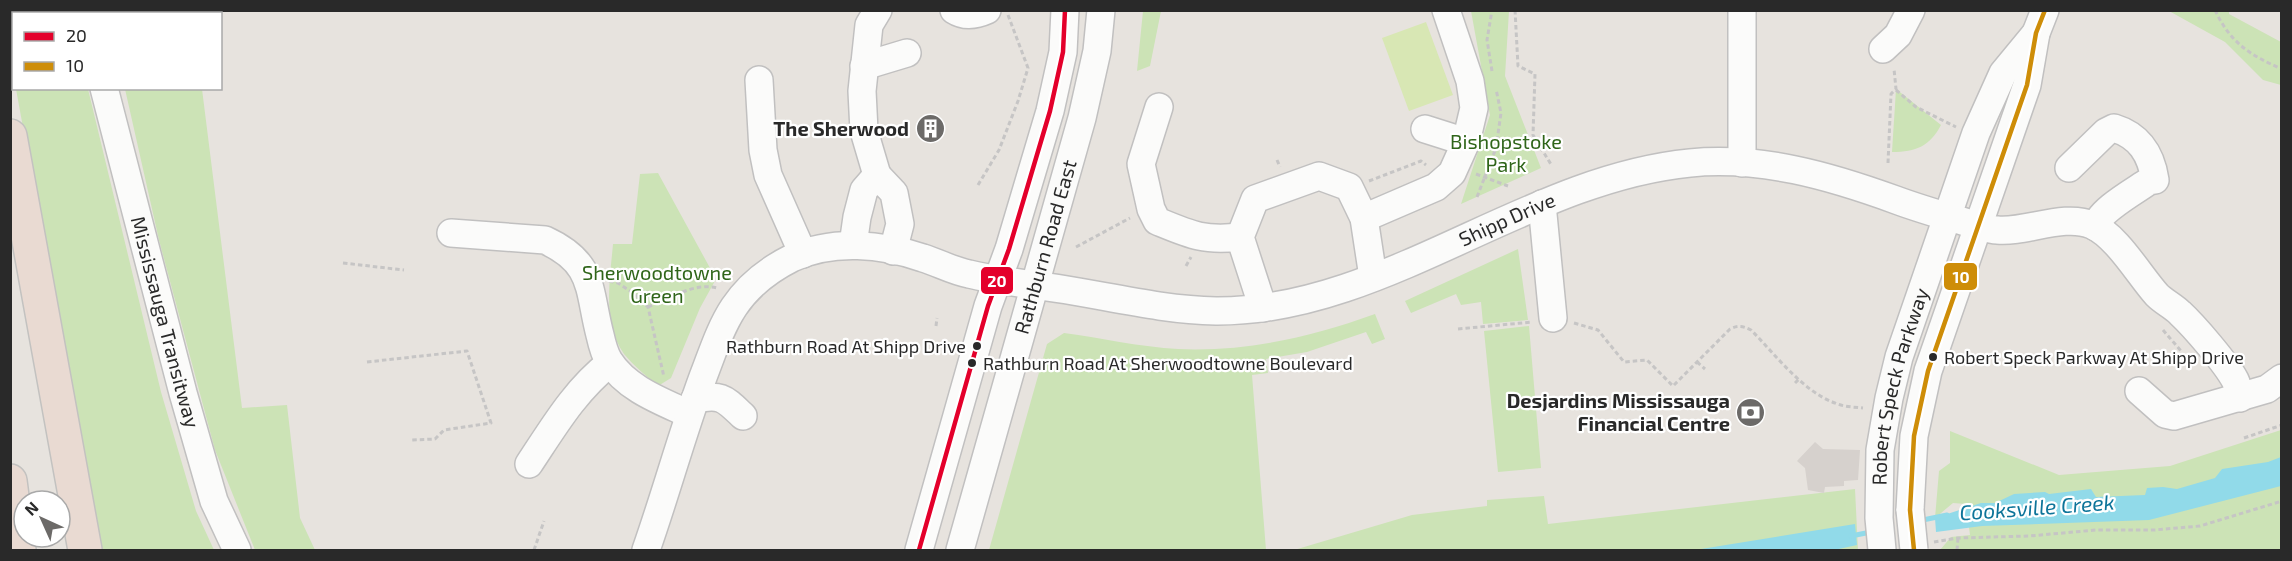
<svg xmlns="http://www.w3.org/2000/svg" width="2292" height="561" font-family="'Exo 2',sans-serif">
<rect width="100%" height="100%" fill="#e7e3de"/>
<g fill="#cce3b6">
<polygon points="192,10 192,13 107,14 107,11"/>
<polygon points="10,11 69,11 70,13 14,14 13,73 11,56"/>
<polygon points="1143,11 1161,11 1150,66 1137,71"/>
<polygon points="1471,11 1509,11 1505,76 1541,168 1461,204 1490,115"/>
<polygon points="2169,11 2229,11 2229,14 2281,42 2281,85 2263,80 2225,42"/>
<polygon points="16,89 88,89 161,392 196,511 214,550 100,550"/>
<polygon points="125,89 202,89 242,408 287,405 300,518 315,550 255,550 215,450 159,240"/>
<path d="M1896,89L1941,125C1930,146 1916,152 1892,152Z"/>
<path d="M658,173L716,279L700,308L671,378L658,386C646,376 634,366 624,354C602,323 610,279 613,244H632L640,174Z"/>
<polygon points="1518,249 1528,320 1483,324 1481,302 1461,305 1456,294 1411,313 1405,301"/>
<path d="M1375,314L1385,339L1372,344L1366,332L1307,352L1266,359L1268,373L1252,375L1266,550H989L1047,344L1064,333C1102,338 1140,347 1178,349C1247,352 1311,337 1375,314Z"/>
<polygon points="1529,326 1541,468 1498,472 1484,331"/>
<polygon points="2281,430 2281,550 1940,550 1951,537 1970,535 1966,504 1953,503 1935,518 1939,471 1950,463 1950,431 2059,475 2170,466"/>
<polygon points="1855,489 1858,550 1294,550 1412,515 1487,506 1487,500 1544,496 1548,524"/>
</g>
<polygon fill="#d8e7b4" points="1426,22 1453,95 1409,111 1382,38"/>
<polygon fill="#d6d1cd" points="1815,442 1823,449 1860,450 1858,480 1844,481 1844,486 1825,487 1824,493 1808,490 1805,468 1797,461"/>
<g fill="#91dae9">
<polygon points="2281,457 2281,486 2149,520 1982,526 1936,532 1935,518 1981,503 1995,503 2014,494 2045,492 2049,494 2091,489 2096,497 2145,495 2147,488 2163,487 2177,489 2215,478 2222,469 2268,462"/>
<polygon points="1855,524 1857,545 1834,550 1695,550"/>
</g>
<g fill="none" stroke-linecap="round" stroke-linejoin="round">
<g stroke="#91dae9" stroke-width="5">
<polyline points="1918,521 1947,515"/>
<polyline points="1851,536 1871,532"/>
</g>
<defs>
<g id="minor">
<polyline points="86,10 86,14"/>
<path d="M954,10C965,17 976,15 987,10"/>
<polyline points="1883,49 1898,35 1911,10"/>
<polyline points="864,66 907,53"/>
<polyline points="759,80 763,150 768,175 803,254"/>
<path id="s1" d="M104,88L183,393L214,501L237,550"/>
<path d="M1159,107L1141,164L1151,209L1157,221C1191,235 1203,241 1240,237"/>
<polyline points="1425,129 1466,142"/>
<polyline points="1742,163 1742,10"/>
<path d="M2069,168L2106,132L2114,128C2140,136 2151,154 2155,180L2149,181C2135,191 2098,211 2096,227"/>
<polyline points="877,175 864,131 862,91 869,25 878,10"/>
<polyline points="1542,204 1553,318"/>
<polyline points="1364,218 1436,187 1452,173 1466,142 1474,108 1470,81 1446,10"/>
<path d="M451,233L545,240C595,263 588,289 600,335C602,344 604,353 609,361C627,389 661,401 689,414"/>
<polyline points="853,245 857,217 864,190 877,175 894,193 900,224 893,251"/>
<polyline points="1263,308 1240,237 1255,199 1319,176 1349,187 1364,218 1373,277"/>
<polyline points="2139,391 2165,414 2174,416 2267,389 2282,378"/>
<path d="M695,399C722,394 724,398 743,416"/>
<path d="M529,464C553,428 575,390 610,363"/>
<polyline points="1910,510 1914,436 1928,371 2027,85 2036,33 2045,10"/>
<path id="s2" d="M646,550C666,493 682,434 703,377C712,354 720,328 734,307C748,286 770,269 792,258C833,239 882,244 923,258C939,263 953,271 969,274C1003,282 1038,285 1073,291C1120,299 1168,310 1216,311C1383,312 1525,179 1690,163C1761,156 1830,176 1896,200C1920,209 1945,216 1969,223C1978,225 1988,230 1997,230C2026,233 2064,213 2092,225C2117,236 2139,275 2157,295C2164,302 2173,306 2180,313C2194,326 2226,363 2235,380C2237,384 2239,393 2240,398"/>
<polyline points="919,550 988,306 1009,249 1050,111 1063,52 1065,10"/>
<path id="s3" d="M960,550L1082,118L1097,51L1101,10"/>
<path id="s4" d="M1882,550L1879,518L1880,450L1889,398L1899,357L1976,133L2003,73L2036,33"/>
</g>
<g id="highway">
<polyline points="10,136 85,550"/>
<polyline points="10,481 19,550"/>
</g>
</defs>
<use href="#minor" stroke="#c1c0c0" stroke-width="30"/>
<use href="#highway" stroke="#c3c2c0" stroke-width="36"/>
<g stroke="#c6c5c5" stroke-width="3" stroke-dasharray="4.5 3" stroke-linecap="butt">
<polyline points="1515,10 1518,66 1535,74 1533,135 1552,166"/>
<path d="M2215,10C2230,42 2249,55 2282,69"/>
<polyline points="1492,71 1487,40 1492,10"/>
<polyline points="1896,90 1916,107 1956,127"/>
<polyline points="1277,160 1280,167"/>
<polyline points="1888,163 1891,94 1896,89 1894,69"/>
<polyline points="1476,174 1508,186"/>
<polyline points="1369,181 1421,161 1426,165"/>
<polyline points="978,185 999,150 1018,101 1028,68 1008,15"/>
<polyline points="1477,197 1496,148 1501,113 1496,89"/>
<polyline points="1076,247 1130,218"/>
<polyline points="343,263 404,270"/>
<polyline points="1186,266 1191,257"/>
<polyline points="609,281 618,283 633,293 648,307 664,377"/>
<path d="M648,307C669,299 694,282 717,288"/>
<path d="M1574,323L1598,330L1624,362L1647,360L1673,386L1730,329C1738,325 1743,326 1751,330C1776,355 1802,391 1835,403C1844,407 1854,407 1863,408"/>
<polyline points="936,326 937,318"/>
<polyline points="1458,329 1532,322"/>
<polyline points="2163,330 2181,351"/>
<polyline points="367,362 467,351 491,423 444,430 435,439 411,440"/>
<polyline points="1697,362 1705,369"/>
<polyline points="1795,383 1799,379"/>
<polyline points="2244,438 2282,425"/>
<polyline points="1934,542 1958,538 2029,536 2096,530 2154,530 2200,526 2282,501"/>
<polyline points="534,550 544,521"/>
<polyline points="1957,550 1958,538"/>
</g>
<use href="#minor" stroke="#fbfbfa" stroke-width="27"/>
<use href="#highway" stroke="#e9dad2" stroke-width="33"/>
<defs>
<polyline id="minor-bridge" points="1910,510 1914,550"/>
</defs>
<use href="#minor-bridge" stroke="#c1c0c0" stroke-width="30" stroke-linecap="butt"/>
<use href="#minor-bridge" stroke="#fbfbfa" stroke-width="27"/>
<defs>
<polyline id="bus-1" points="919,550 988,306 1009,249 1050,111 1063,52 1065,10"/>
<polyline id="bus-2" points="1914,550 1910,510 1914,436 1928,371 2027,85 2036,33 2045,10"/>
</defs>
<use href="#bus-1" stroke="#fff" stroke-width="9"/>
<use href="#bus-2" stroke="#fff" stroke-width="9"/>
<use href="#bus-1" stroke="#e4002b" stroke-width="4.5"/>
<use href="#bus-2" stroke="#ce8d08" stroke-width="4.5"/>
</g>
<defs>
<symbol id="building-disc" viewBox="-11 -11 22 22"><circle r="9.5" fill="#6c6a68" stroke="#fff"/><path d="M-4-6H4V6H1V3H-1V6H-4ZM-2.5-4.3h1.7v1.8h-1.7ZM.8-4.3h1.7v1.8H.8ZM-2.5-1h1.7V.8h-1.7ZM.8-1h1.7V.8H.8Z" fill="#fff"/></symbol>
<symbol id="bank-disc" viewBox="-11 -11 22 22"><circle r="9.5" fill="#6c6a68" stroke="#fff"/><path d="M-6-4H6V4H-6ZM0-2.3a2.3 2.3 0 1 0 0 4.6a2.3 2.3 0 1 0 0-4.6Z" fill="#fff"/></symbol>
</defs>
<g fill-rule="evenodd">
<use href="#building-disc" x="914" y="112" width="33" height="33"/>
<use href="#bank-disc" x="1734" y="396" width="33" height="33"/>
</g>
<g fill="#292929" stroke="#fff" stroke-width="2">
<circle cx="977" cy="346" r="5"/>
<circle cx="1933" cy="357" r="5"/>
<circle cx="972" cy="363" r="5"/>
</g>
<g text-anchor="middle" stroke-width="4.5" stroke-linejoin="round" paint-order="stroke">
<g font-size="18" fill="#292929" stroke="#fff" text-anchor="start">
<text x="966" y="353" text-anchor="end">Rathburn Road At Shipp Drive</text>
<text x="1944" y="364">Robert Speck Parkway At Shipp Drive</text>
<text x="983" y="370">Rathburn Road At Sherwoodtowne Boulevard</text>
</g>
<g font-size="20" font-weight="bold" fill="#292929" stroke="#fff" text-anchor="end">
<text x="909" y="136">The Sherwood</text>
<text x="1730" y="408">Desjardins Mississauga<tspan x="1730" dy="23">Financial Centre</tspan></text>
</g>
<g font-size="20" fill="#2f6519" stroke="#fff">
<text x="1506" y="149">Bishopstoke<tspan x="1506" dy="23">Park</tspan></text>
<text x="657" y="280">Sherwoodtowne<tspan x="657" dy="23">Green</tspan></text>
</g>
<g font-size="20" fill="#292929" stroke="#fff">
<text dy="7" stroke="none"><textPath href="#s2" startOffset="1076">Shipp Drive</textPath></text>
<text dy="7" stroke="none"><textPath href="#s3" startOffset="315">Rathburn Road East</textPath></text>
<text dy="7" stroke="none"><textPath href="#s1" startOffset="242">Mississauga Transitway</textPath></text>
<text dy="7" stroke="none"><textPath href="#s4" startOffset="166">Robert Speck Parkway</textPath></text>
</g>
<g font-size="21" font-style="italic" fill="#0d7499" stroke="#fff">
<text transform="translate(2037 508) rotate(-4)" y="7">Cooksville Creek</text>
</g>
</g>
<g stroke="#fff" stroke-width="2">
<rect x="1943" y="262" width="35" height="29" rx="6" fill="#ce8d08"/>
<rect x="980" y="266" width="34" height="29" rx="6" fill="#e4002b"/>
</g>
<g font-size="16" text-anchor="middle" font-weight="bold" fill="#fff">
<text x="1961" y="283">10</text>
<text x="997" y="287">20</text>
</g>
<rect width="2292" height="561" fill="none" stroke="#292929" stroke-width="24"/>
<rect x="12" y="12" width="210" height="78" fill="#ffffff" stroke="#a9a9a9" stroke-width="1.5"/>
<rect x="24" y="32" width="30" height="9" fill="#e4002b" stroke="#a9a9a9" stroke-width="1.5"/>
<text x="66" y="42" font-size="18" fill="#292929">20</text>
<rect x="24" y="62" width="30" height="9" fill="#ce8d08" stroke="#a9a9a9" stroke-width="1.5"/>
<text x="66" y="72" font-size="18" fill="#292929">10</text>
<g transform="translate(42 519) rotate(315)"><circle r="28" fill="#ffffff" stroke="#a9a9a9" stroke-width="1.5"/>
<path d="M0-4.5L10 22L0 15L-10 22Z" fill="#6c6a68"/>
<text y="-9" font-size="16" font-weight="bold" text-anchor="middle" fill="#292929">N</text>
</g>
</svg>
